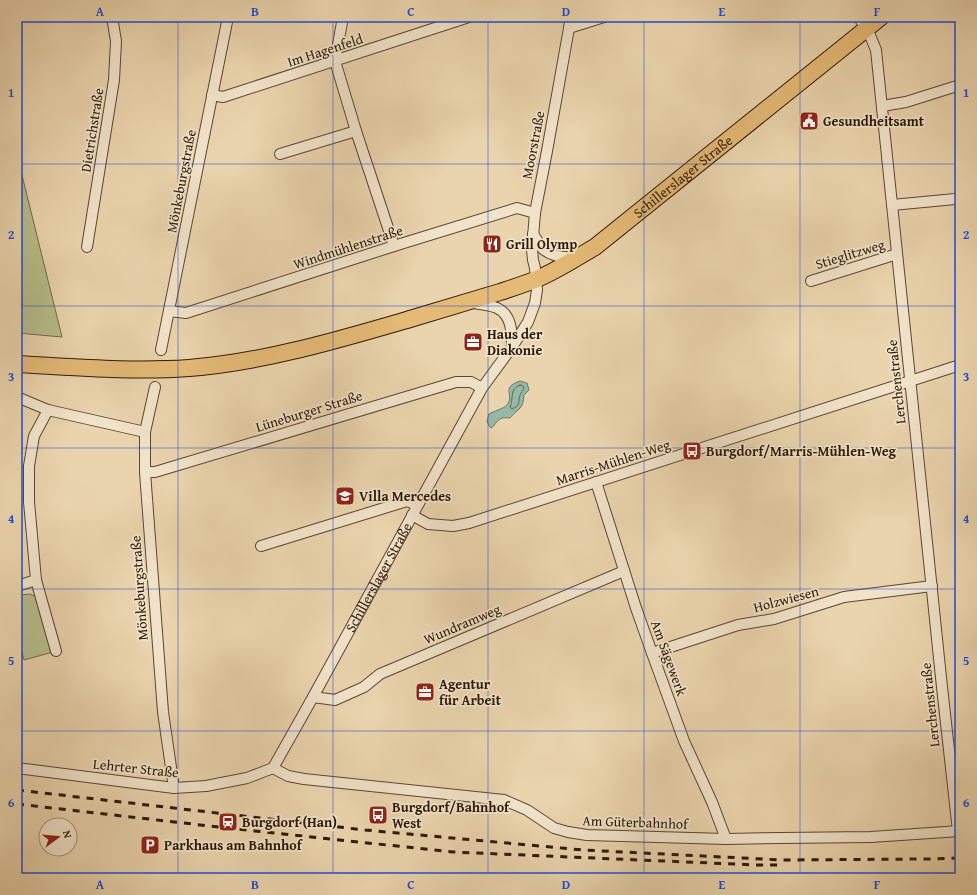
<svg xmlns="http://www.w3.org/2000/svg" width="977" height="895" font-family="'Gentium Book Plus',serif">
<rect width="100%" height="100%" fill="#ead4ad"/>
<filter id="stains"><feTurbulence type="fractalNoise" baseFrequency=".005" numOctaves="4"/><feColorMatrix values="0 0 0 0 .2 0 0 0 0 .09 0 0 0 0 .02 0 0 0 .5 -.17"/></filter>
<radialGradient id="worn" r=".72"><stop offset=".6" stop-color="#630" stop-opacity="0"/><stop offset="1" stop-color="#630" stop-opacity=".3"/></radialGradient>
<g fill="#b6bd8a" stroke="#716a48">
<polygon points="19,163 62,337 17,333 17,164"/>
<polygon points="30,594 37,597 53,652 24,660 17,633 17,596 20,595"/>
</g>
<path fill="#98b8a6" stroke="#6d7866" d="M520,381L527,383L529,390L524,395C523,410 519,407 510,418C507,418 503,417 500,419C496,421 495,426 491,428L489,426L487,421L489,414C494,411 503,409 507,405C515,394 500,388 520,381Z"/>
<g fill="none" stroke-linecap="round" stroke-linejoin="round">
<path stroke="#626856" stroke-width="1" d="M520,385L523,386L524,388C523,390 521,393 520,395C518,402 521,405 512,409L510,407C514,398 509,389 520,385Z"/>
<defs>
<g id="street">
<polyline points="343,17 335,61 356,131 394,246"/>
<polyline points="858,17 867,28 876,50 942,687 958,831"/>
<polyline points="569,28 604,17"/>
<polyline points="212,95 223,97 469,17"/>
<polyline points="882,106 906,102 960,85"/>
<polyline points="280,154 356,131"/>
<polyline points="892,205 955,199 960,197"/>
<path d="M533,234C536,238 539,244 542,248C551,257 564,257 576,258"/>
<polyline points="87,247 114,80 116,41 112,17"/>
<polyline points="811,281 897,254"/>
<path d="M472,303C480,304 490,305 497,308C512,315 512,333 512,347"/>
<polyline points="169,311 186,313 394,246 517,208 535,213"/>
<polyline points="161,350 228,17"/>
<polyline points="155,387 145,432 145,472 163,712 174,788"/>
<polyline points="17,397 48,410 145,432"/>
<polyline points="48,410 34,436 29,466 29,502 36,580 56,651"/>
<polyline points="145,472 155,472 456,382 471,382 482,388"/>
<polyline points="596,482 636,608 652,653 684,741 712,802 726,839"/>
<polyline points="412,515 428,524 453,526 469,523 960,365"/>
<polyline points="261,546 407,501 417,505"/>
<polyline points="17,586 36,580"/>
<polyline points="652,653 738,625 774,619 844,597 932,586"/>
<polyline points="313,697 335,700 364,687 380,674 624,571"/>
<polyline points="17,768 174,788 206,786 247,778 273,768"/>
<path id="s1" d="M273,768L313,697L482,388L512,347L528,322L535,303L537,290L535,268L533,260L532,249L535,213L547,151L571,17"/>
<polyline points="273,768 288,776 304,779 504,800 527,810 554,828 568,832 587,835 726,839 781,838 871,837 960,831"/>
</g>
<g id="primary">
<path id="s2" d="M17,364C74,367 132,372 189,368C264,362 338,340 410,319C440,310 470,301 500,292C512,288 525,284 537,279C558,270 576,258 595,247L881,17"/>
</g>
</defs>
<use href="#street" stroke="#5c4730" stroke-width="12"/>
<use href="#primary" stroke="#2c1807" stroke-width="18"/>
<use href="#street" stroke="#f1e3ca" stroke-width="10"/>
<use href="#primary" stroke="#e5ba76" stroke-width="16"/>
<g stroke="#2c1807" stroke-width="3" stroke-dasharray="7 7" stroke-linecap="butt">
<polyline points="17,790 365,830 583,850 782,860 927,859 960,858"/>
<polyline points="17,804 236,829 453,852 757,865 784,865"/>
</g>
</g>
<path fill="none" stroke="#1d4ed8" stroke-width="1" stroke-opacity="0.55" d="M178,17V878M333,17V878M488,17V878M644,17V878M800,17V878M17,164H960M17,306H960M17,448H960M17,589H960M17,731H960"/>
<defs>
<symbol id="civic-square" viewBox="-11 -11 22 22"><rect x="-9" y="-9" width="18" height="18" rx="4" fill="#8f2418" stroke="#f1e3ca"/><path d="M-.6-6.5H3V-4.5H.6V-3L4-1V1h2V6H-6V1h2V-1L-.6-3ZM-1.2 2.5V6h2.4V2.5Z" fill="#fff"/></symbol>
<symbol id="restaurant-square" viewBox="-11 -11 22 22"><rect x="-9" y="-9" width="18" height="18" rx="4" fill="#8f2418" stroke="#f1e3ca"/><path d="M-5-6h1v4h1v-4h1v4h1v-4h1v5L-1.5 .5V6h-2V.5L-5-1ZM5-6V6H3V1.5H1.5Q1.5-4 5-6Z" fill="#fff"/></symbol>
<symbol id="office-square" viewBox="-11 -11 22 22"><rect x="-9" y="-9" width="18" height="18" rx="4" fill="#8f2418" stroke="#f1e3ca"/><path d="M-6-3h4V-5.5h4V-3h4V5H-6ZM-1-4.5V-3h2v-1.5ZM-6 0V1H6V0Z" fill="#fff"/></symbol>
<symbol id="bus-square" viewBox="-11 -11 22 22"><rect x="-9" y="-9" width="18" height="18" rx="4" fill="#8f2418" stroke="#f1e3ca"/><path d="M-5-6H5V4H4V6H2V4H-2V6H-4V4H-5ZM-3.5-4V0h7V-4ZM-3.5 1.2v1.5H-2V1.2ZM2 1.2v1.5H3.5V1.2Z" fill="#fff"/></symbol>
<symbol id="school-square" viewBox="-11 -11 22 22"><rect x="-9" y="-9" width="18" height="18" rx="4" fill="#8f2418" stroke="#f1e3ca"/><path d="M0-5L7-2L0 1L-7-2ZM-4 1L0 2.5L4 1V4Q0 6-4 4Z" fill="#fff"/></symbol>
<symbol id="station-square" viewBox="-11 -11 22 22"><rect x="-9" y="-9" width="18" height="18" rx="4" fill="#8f2418" stroke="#f1e3ca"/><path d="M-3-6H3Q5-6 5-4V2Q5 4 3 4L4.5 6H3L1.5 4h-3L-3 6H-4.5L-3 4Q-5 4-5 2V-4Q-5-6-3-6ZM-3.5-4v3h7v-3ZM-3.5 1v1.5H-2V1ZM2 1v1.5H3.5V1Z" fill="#fff"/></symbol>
<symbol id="parking-square" viewBox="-11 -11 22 22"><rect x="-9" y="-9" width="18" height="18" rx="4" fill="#8f2418" stroke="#f1e3ca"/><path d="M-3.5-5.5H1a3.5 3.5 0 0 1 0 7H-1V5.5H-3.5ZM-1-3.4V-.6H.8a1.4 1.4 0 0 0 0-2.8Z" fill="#fff"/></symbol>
</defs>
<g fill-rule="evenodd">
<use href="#civic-square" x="798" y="110" width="22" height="22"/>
<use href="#restaurant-square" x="481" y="233" width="22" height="22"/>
<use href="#office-square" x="462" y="331" width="22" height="22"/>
<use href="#bus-square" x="681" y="440" width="22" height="22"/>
<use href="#school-square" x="334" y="485" width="22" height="22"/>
<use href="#office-square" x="414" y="681" width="22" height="22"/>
<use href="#bus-square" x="367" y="804" width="22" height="22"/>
<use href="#station-square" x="217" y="811" width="22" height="22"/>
<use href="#parking-square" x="139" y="834" width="22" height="22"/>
</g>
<g text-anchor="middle" stroke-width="3.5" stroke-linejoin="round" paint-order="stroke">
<g font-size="14" fill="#2c1807" stroke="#f1e3ca">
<text transform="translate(325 50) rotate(-18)" y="5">Im Hagenfeld</text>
<text transform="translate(92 130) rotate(-81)" y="5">Dietrichstraße</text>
<text transform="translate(533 145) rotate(-79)" y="5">Moorstraße</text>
<text dy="5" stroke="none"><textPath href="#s2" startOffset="711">Schillerslager Straße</textPath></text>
<text transform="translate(181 181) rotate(-79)" y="5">Mönkeburgstraße</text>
<text transform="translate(348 247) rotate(-18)" y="5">Windmühlenstraße</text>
<text transform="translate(850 254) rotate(-17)" y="5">Stieglitzweg</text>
<text transform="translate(896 382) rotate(-96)" y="5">Lerchenstraße</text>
<text transform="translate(309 411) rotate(-17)" y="5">Lüneburger Straße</text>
<text transform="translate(613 462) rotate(-18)" y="5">Marris-Mühlen-Weg</text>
<text dy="5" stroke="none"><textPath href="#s1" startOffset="218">Schillerslager Straße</textPath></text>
<text transform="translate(139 588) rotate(-94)" y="5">Mönkeburgstraße</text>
<text transform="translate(786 599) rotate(-15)" y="5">Holzwiesen</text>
<text transform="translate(462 624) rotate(-23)" y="5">Wundramweg</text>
<text transform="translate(669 658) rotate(70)" y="5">Am Sägewerk</text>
<text transform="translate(930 705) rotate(-96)" y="5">Lerchenstraße</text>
<text transform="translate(136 768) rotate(6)" y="5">Lehrter Straße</text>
<text transform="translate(635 822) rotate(2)" y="5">Am Güterbahnhof</text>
</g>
<g font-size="14" font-weight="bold" fill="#2c1807" stroke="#f1e3ca" text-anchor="start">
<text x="823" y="126">Gesundheitsamt</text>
<text x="506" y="249">Grill Olymp</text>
<text x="487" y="339">Haus der<tspan x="487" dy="16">Diakonie</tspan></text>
<text x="706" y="456">Burgdorf/Marris-Mühlen-Weg</text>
<text x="359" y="501">Villa Mercedes</text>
<text x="439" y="689">Agentur<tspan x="439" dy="16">für Arbeit</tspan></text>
<text x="392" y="812">Burgdorf/Bahnhof<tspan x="392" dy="16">West</tspan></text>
<text x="242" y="827">Burgdorf (Han)</text>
<text x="164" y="850">Parkhaus am Bahnhof</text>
</g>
</g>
<rect width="977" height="895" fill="none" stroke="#ead4ad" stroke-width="44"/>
<g transform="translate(58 837) rotate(74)"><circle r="19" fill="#f1e3ca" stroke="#a2927c"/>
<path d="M0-3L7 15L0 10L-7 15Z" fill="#8f2418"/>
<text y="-6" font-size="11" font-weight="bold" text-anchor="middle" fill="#2c1807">N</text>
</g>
<rect x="22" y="22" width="933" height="851" fill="none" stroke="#1d4ed8" stroke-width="1.5"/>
<g font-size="13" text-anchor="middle" font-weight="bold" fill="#1d4ed8">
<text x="100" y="16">A</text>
<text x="255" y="16">B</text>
<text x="411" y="16">C</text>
<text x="566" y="16">D</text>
<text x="722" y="16">E</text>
<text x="877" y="16">F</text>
<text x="11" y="97">1</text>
<text x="966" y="97">1</text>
<text x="11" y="239">2</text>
<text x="966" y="239">2</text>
<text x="11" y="381">3</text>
<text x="966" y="381">3</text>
<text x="11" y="523">4</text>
<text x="966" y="523">4</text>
<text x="11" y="665">5</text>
<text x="966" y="665">5</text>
<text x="11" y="807">6</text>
<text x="966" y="807">6</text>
<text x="100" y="889">A</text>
<text x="255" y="889">B</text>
<text x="411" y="889">C</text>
<text x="566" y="889">D</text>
<text x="722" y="889">E</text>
<text x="877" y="889">F</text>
</g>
<rect width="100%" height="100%" filter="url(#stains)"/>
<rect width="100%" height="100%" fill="url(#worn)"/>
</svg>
